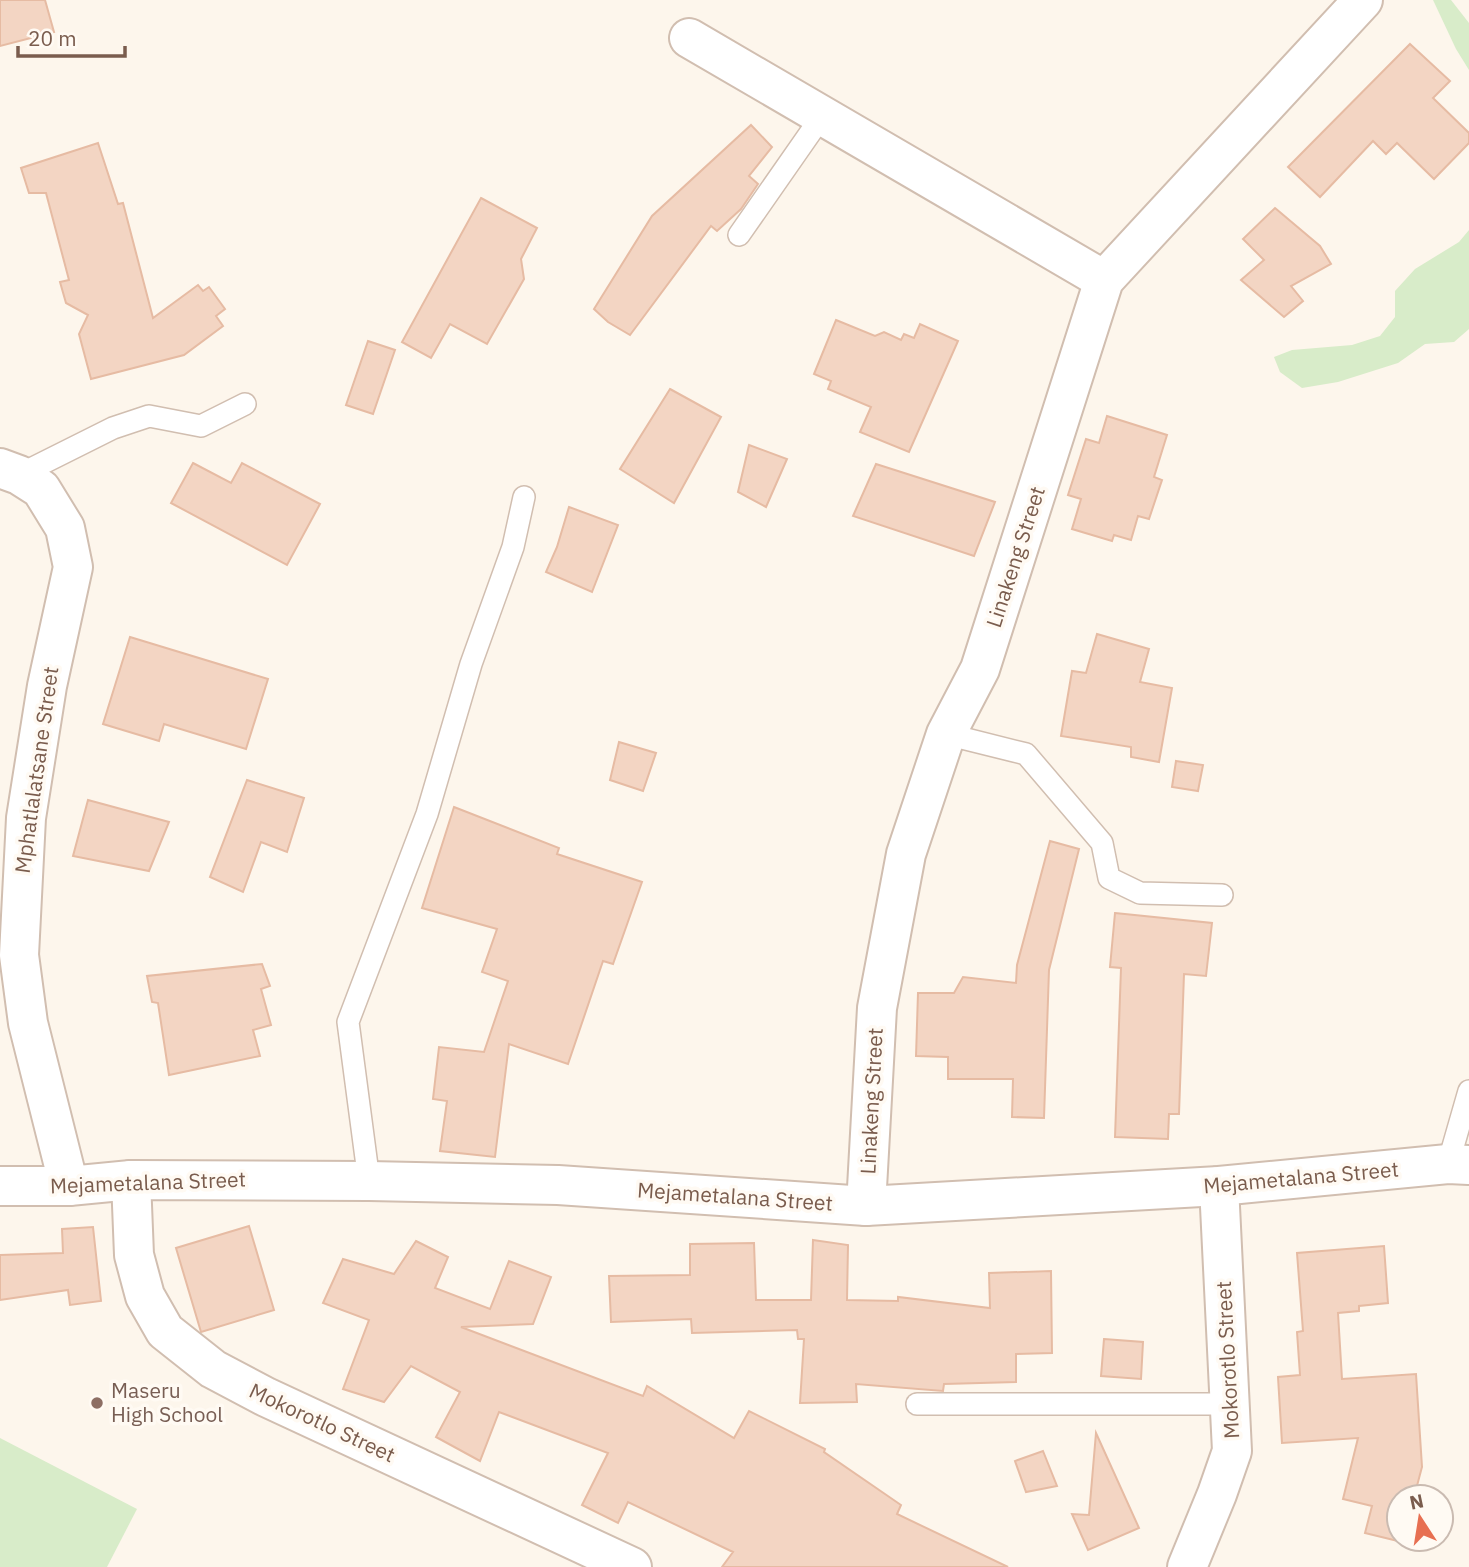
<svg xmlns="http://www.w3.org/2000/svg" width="1469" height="1567" font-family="'IBM Plex Sans',sans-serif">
<rect width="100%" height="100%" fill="#fdf6ec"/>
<g fill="#d8ecc9">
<polygon points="1433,0 1451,0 1469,23 1469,70 1456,49"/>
<polygon points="1469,230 1469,329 1454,342 1425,344 1398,363 1338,382 1302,388 1280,372 1274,357 1292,350 1352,345 1380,336 1395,317 1395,291 1415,269 1459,242"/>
<polygon points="0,1438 137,1509 107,1567 0,1567"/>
</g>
<g fill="#f3d5c3" stroke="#e6bba3" stroke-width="2">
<polygon points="0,0 45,0 54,32 0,46"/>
<polygon points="1410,44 1450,81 1433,98 1469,133 1469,143 1434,179 1397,143 1386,154 1373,141 1320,197 1288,167"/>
<polygon points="751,125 772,147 749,176 758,184 741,209 717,231 711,226 630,335 608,322 594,309 652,216"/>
<polygon points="98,143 118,204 123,203 153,318 198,285 203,291 209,287 225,309 216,316 223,326 184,355 91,379 79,334 88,315 66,303 60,282 69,280 46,193 29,193 21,168"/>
<polygon points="481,198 537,228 521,259 524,279 487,344 450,324 431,358 402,342"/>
<polygon points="1275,208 1320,246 1331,264 1291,286 1303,301 1284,317 1241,280 1264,260 1243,239"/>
<polygon points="836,320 875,336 884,332 901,340 904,334 914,338 920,324 958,341 909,452 860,432 871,407 828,389 831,381 814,374"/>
<polygon points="368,341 395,350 373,414 346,405"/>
<polygon points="670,389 721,417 674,503 620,469"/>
<polygon points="1107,416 1167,435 1154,477 1162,480 1149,519 1138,516 1131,540 1114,535 1112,541 1072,529 1081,499 1068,495 1086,439 1099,443"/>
<polygon points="749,445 787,459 766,507 738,492"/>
<polygon points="193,463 231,483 242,463 320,504 287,565 171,503"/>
<polygon points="876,464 995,502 974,556 853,516"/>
<polygon points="569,507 618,525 592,592 546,572 557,547"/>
<polygon points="1097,634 1149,649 1140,682 1172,688 1159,762 1131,757 1131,747 1061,736 1072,671 1086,673"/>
<polygon points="130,637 268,679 246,749 164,724 159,741 103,724"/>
<polygon points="619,742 656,753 643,791 610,780"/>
<polygon points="1176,761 1203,765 1198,791 1172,787"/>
<polygon points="247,780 304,798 287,852 261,842 243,892 210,877"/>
<polygon points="88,800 169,822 149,871 73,856"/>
<polygon points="454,807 559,848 557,854 642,882 613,964 603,961 568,1064 509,1044 495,1157 440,1151 447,1101 433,1099 439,1047 484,1052 508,981 482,972 497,929 422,908"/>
<polygon points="1050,841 1079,849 1049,970 1044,1118 1012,1117 1013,1079 948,1079 948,1057 916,1056 918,993 954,993 963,977 1016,983 1017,965"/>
<polygon points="1115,913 1212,923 1206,976 1184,974 1179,1114 1169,1114 1168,1139 1115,1137 1121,968 1110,967"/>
<polygon points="262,964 270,986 261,989 271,1025 253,1030 260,1056 169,1075 158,1003 152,1002 147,976"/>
<polygon points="249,1226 274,1310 201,1332 176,1248"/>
<polygon points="93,1227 101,1301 70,1305 68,1290 0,1300 0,1255 63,1253 62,1229"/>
<polygon points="813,1240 848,1245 847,1300 898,1301 898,1297 990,1308 989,1273 1051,1271 1052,1353 1016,1354 1016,1382 944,1384 943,1391 856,1384 857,1402 800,1403 804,1339 798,1339 797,1330 692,1333 691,1319 611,1322 609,1276 690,1275 690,1244 754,1243 756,1300 811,1300"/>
<polygon points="416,1241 448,1257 435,1288 490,1309 509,1261 551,1277 533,1324 461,1327 643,1396 647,1386 734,1438 749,1411 825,1449 824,1452 901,1505 897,1514 1008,1567 722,1567 733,1552 628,1502 618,1523 582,1505 608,1453 499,1412 480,1461 436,1437 460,1392 411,1366 384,1402 343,1389 369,1320 323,1303 343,1259 394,1274"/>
<polygon points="1384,1246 1388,1303 1359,1306 1359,1311 1338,1313 1342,1379 1416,1374 1422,1467 1414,1497 1399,1497 1399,1539 1403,1539 1402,1542 1365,1533 1372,1506 1343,1499 1358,1438 1282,1443 1278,1377 1300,1375 1297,1332 1303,1331 1297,1253"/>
<polygon points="1104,1339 1143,1342 1141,1379 1101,1376"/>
<polygon points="1096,1433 1139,1528 1088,1550 1072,1514 1089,1515"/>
<polygon points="1043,1451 1057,1486 1026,1492 1015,1461"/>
</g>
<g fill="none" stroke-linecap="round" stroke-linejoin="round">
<defs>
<g id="lane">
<polyline points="739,235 822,116"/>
<polyline points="19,475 113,428 149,416 201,426 245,404"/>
<polyline points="946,734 1026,754 1102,843 1109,878 1140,893 1222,895"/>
<polyline points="1448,1164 1469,1091"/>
<polyline points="369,1181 348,1022 427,814 471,664 513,547 524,497"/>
<polyline points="917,1404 1230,1404"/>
</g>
<g id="street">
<polyline points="689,38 1104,280"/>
<polyline points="0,468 19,475 41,489 65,528 73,567 47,686 26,818 19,955 28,1023 69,1186"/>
<polyline points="131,1180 134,1255 145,1296 165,1331 213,1369 266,1397 632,1567"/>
<polyline points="0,1186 69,1186 131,1180 369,1181 558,1185 866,1206 1219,1186 1448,1164 1469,1165"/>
<polyline points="866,1206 877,1008 906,854 946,734 980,669 1104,280 1363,0"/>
<polyline points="1187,1567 1217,1494 1232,1451 1219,1186"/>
</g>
</defs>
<use href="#lane" stroke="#d1beb0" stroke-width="24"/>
<use href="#street" stroke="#d1beb0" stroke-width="42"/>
<use href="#lane" stroke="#fff" stroke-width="21"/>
<use href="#street" stroke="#fff" stroke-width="38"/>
</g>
<circle fill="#8d6e63" stroke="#fffaf3" stroke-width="2.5" cx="97" cy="1403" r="7"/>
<g text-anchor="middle" stroke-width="7" stroke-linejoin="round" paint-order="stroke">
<g font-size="21" fill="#7a5c4d" stroke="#fffaf3">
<text transform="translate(1016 557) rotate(-72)" y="7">Linakeng Street</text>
<text transform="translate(37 770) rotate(-82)" y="7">Mphatlalatsane Street</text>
<text transform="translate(872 1101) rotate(-87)" y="7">Linakeng Street</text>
<text transform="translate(1301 1178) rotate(-5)" y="7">Mejametalana Street</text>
<text transform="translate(148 1183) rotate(-2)" y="7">Mejametalana Street</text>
<text transform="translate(735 1197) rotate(4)" y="7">Mejametalana Street</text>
<text transform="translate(1228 1360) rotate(-93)" y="7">Mokorotlo Street</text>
<text transform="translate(322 1423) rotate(25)" y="7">Mokorotlo Street</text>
</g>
<g font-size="21" fill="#785e54" stroke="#fffaf3" text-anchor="start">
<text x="111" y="1398">Maseru<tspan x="111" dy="24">High School</tspan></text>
</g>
</g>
<g transform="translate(1420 1518) rotate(348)"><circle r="33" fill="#fffaf3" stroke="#cabbb1" stroke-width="2"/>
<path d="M0-5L12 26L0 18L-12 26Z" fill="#e76f51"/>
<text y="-10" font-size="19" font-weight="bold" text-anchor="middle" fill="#7a5c4d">N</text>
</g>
<path d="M18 46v10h107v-10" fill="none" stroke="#7a5c4d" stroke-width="3.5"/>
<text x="28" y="46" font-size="21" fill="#7a5c4d" stroke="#fffaf3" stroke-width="5" paint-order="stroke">20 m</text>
</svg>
